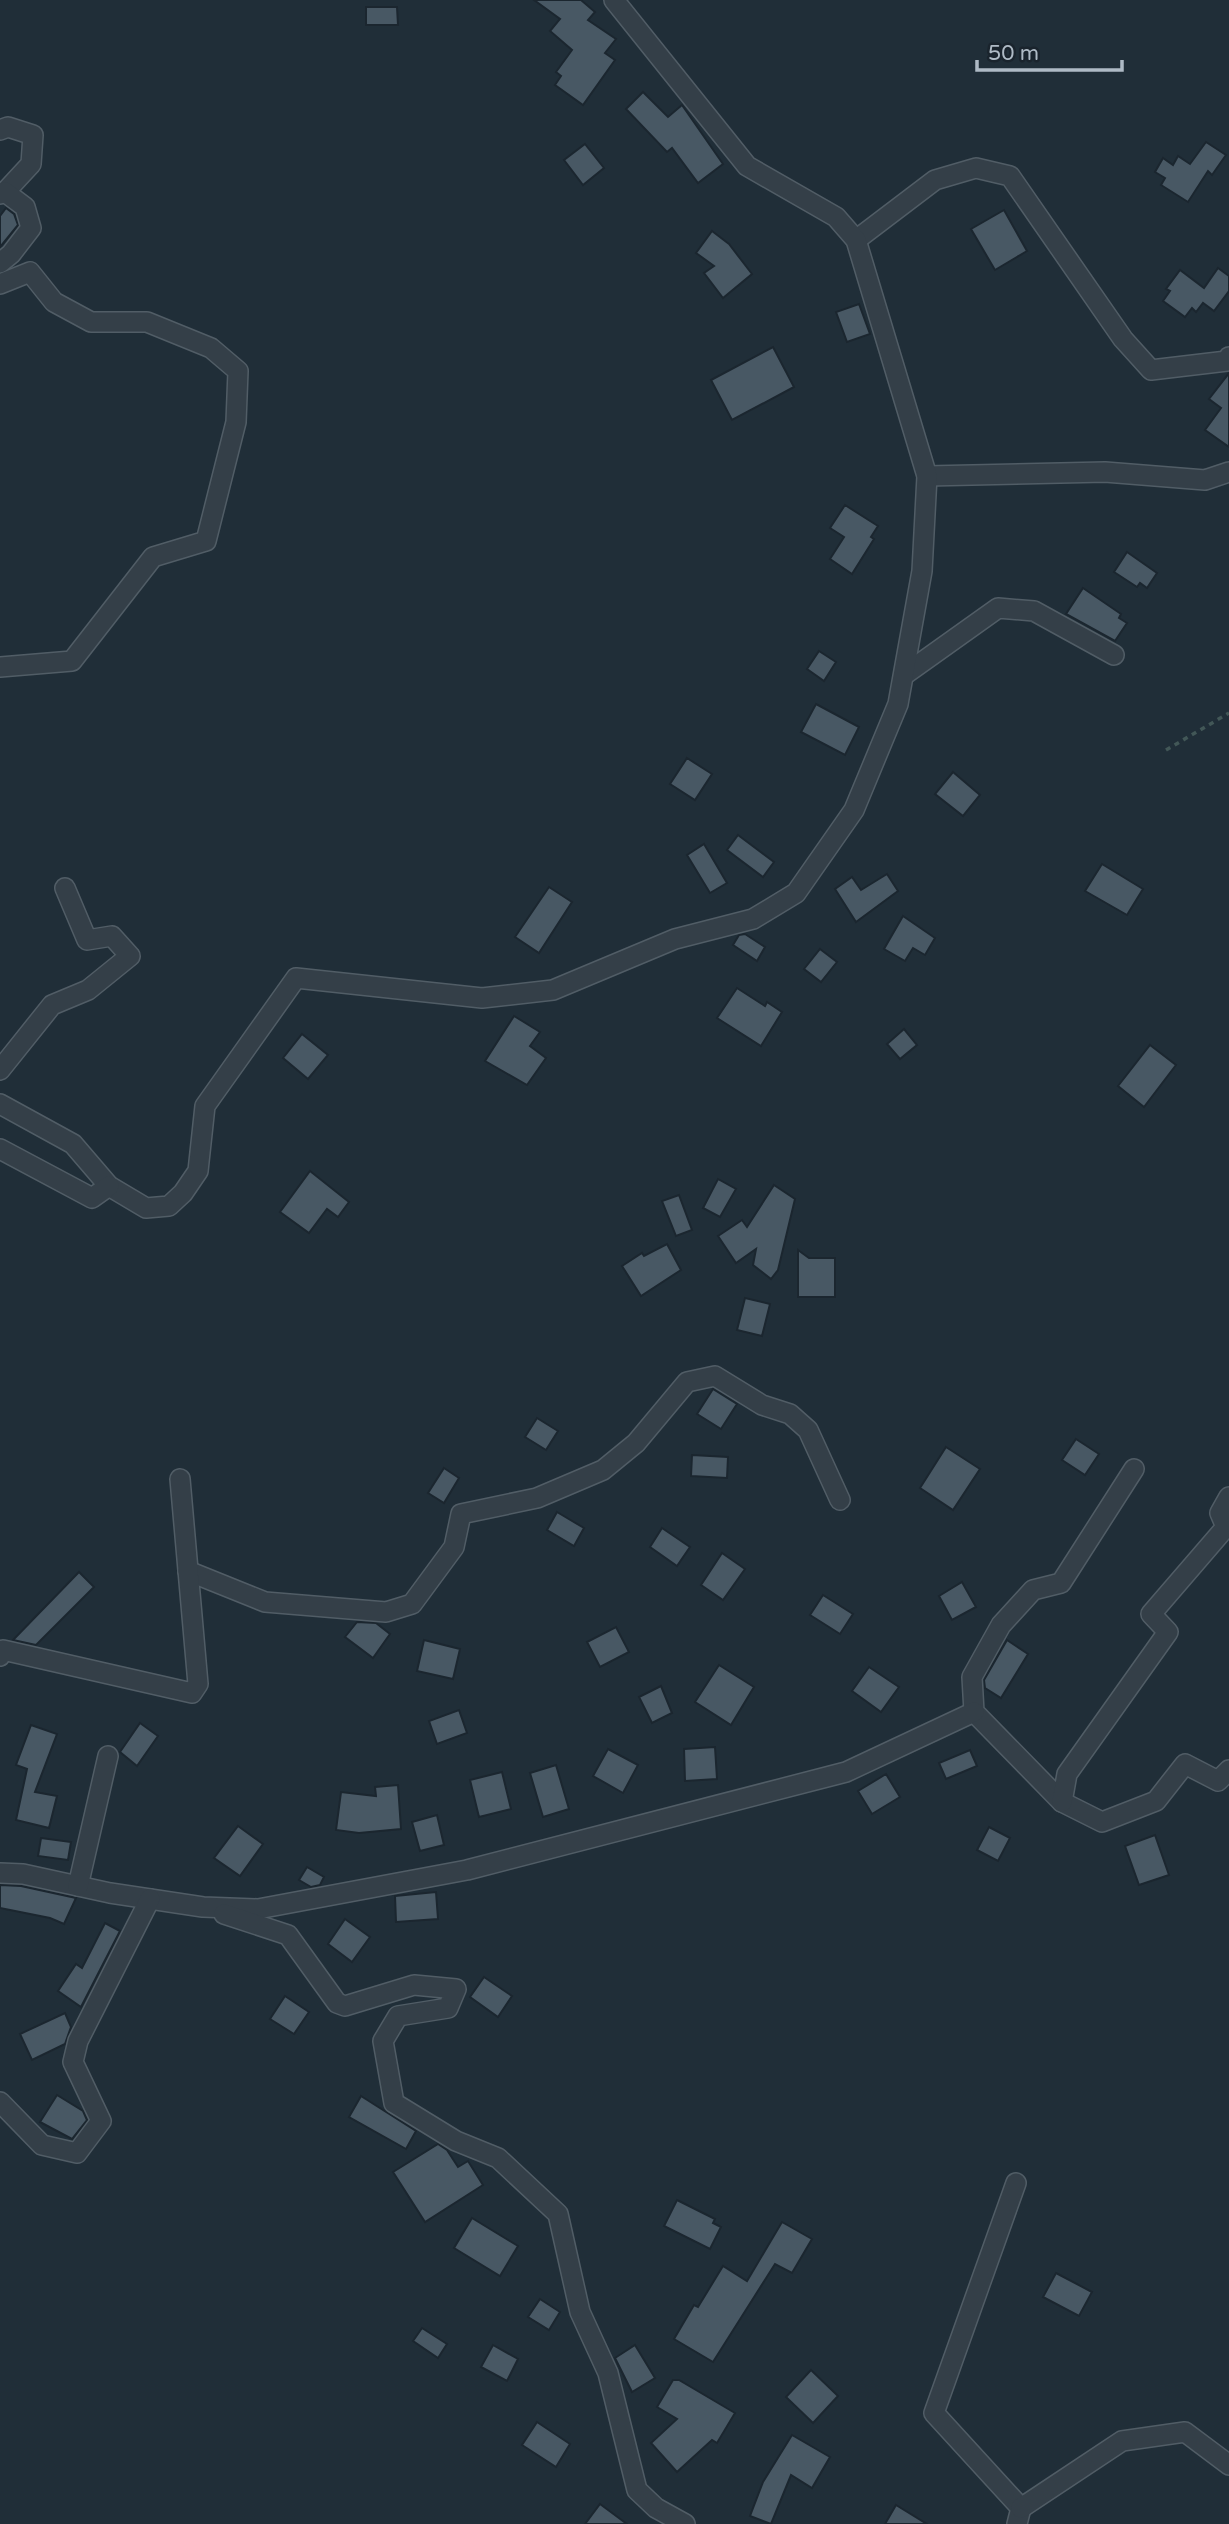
<svg xmlns="http://www.w3.org/2000/svg" width="1229" height="2524" font-family="'Varela Round',sans-serif">
<rect width="100%" height="100%" fill="#202e38"/>
<g fill="#485864" stroke="#1b262f" stroke-width="2">
<polygon points="534,0 581,0 595,12 588,20 616,39 605,53 615,60 583,105 555,85 561,76 556,72 572,50 550,31 560,19"/>
<polygon points="366,7 397,7 398,25 366,25"/>
<polygon points="643,92 668,117 682,105 723,164 698,183 672,148 667,152 626,109"/>
<polygon points="1206,142 1226,155 1212,175 1208,171 1188,202 1161,185 1165,178 1155,172 1163,158 1173,165 1178,156 1190,164"/>
<polygon points="585,144 604,168 583,185 564,160"/>
<polygon points="6,208 14,214 18,225 0,247 0,216"/>
<polygon points="1004,210 1027,251 995,270 971,229"/>
<polygon points="712,231 729,244 752,274 723,298 704,273 714,266 696,253"/>
<polygon points="1218,268 1229,276 1229,291 1214,311 1203,303 1196,312 1192,308 1185,317 1163,301 1170,291 1166,289 1180,270 1204,288"/>
<polygon points="859,304 870,334 847,342 836,312"/>
<polygon points="773,347 794,387 732,420 711,380"/>
<polygon points="1229,373 1229,447 1205,430 1221,408 1209,399"/>
<polygon points="845,505 878,526 871,537 874,539 852,574 830,559 844,537 830,528"/>
<polygon points="1127,552 1157,573 1147,588 1140,583 1137,587 1114,572"/>
<polygon points="1083,588 1121,614 1119,618 1127,623 1115,641 1066,614"/>
<polygon points="819,651 836,662 824,681 807,669"/>
<polygon points="816,704 859,727 845,755 801,732"/>
<polygon points="687,758 712,774 695,800 670,784"/>
<polygon points="953,772 980,795 963,816 935,794"/>
<polygon points="738,835 774,862 763,877 727,850"/>
<polygon points="704,844 727,883 710,893 687,855"/>
<polygon points="1102,864 1143,889 1127,915 1085,891"/>
<polygon points="887,874 898,891 856,922 835,889 852,877 861,890"/>
<polygon points="549,887 572,902 539,953 515,937"/>
<polygon points="903,916 935,938 925,955 913,948 905,961 884,949"/>
<polygon points="745,934 765,947 757,961 733,945 739,935"/>
<polygon points="820,949 837,962 821,982 804,969"/>
<polygon points="737,988 765,1006 767,1002 782,1012 761,1046 717,1018"/>
<polygon points="514,1016 540,1032 530,1046 546,1058 527,1085 485,1061"/>
<polygon points="904,1029 917,1045 900,1059 887,1044"/>
<polygon points="302,1034 328,1055 308,1079 283,1058"/>
<polygon points="1150,1045 1176,1065 1144,1107 1118,1086"/>
<polygon points="310,1171 349,1202 338,1217 327,1209 309,1233 280,1212"/>
<polygon points="718,1179 736,1189 720,1217 703,1208"/>
<polygon points="774,1185 795,1199 778,1270 771,1279 753,1265 756,1249 736,1263 718,1236 742,1220 747,1227"/>
<polygon points="679,1195 692,1230 676,1236 662,1201"/>
<polygon points="667,1244 681,1270 641,1296 622,1266 642,1253 644,1256"/>
<polygon points="798,1250 809,1258 835,1258 835,1297 798,1297"/>
<polygon points="745,1298 770,1304 762,1336 737,1330"/>
<polygon points="713,1389 737,1404 721,1429 697,1414"/>
<polygon points="537,1418 558,1431 546,1450 525,1437"/>
<polygon points="1076,1439 1099,1454 1085,1475 1062,1460"/>
<polygon points="946,1447 980,1469 953,1510 920,1488"/>
<polygon points="692,1455 728,1457 727,1478 691,1476"/>
<polygon points="444,1468 459,1478 444,1503 428,1493"/>
<polygon points="557,1512 584,1528 574,1546 547,1530"/>
<polygon points="662,1528 690,1547 677,1566 650,1547"/>
<polygon points="722,1553 745,1569 723,1600 701,1585"/>
<polygon points="79,1572 94,1587 36,1645 13,1640"/>
<polygon points="962,1582 976,1607 952,1620 939,1596"/>
<polygon points="823,1595 853,1614 840,1634 810,1615"/>
<polygon points="357,1622 376,1623 390,1634 373,1658 345,1637"/>
<polygon points="616,1627 629,1652 600,1667 587,1642"/>
<polygon points="424,1640 460,1649 453,1679 417,1671"/>
<polygon points="1007,1640 1028,1654 1001,1698 985,1688 984,1680"/>
<polygon points="719,1665 754,1687 731,1725 695,1702"/>
<polygon points="869,1667 899,1687 881,1712 852,1691"/>
<polygon points="661,1686 672,1713 652,1723 639,1697"/>
<polygon points="459,1710 467,1733 437,1744 429,1721"/>
<polygon points="140,1723 158,1736 137,1766 120,1752"/>
<polygon points="31,1725 57,1734 35,1792 57,1796 49,1828 16,1820 27,1769 16,1765"/>
<polygon points="715,1747 717,1779 685,1781 684,1749"/>
<polygon points="608,1749 638,1765 623,1793 593,1776"/>
<polygon points="970,1750 977,1766 946,1779 939,1763"/>
<polygon points="556,1765 569,1809 543,1817 530,1773"/>
<polygon points="502,1772 511,1809 479,1817 470,1780"/>
<polygon points="886,1774 900,1797 872,1814 858,1791"/>
<polygon points="398,1785 401,1829 359,1833 336,1830 341,1792 376,1796 375,1787"/>
<polygon points="437,1815 444,1845 420,1851 412,1822"/>
<polygon points="238,1826 263,1844 240,1876 214,1858"/>
<polygon points="989,1827 1010,1838 998,1861 977,1850"/>
<polygon points="1155,1835 1169,1875 1139,1885 1125,1846"/>
<polygon points="41,1838 71,1842 68,1860 38,1856"/>
<polygon points="307,1867 324,1877 320,1885 311,1887 299,1880"/>
<polygon points="0,1885 21,1886 76,1898 64,1924 50,1918 0,1908"/>
<polygon points="436,1892 438,1919 396,1922 395,1896"/>
<polygon points="345,1919 370,1937 352,1962 328,1944"/>
<polygon points="105,1923 120,1931 81,2007 58,1991 76,1964 82,1968"/>
<polygon points="484,1977 512,1996 498,2017 470,1997"/>
<polygon points="285,1996 309,2012 294,2034 270,2019"/>
<polygon points="65,2013 71,2027 65,2044 32,2060 20,2034"/>
<polygon points="57,2095 83,2111 87,2120 72,2139 40,2122"/>
<polygon points="361,2096 416,2131 406,2149 349,2117"/>
<polygon points="438,2144 447,2150 458,2167 468,2161 483,2185 425,2222 393,2172"/>
<polygon points="677,2200 715,2219 713,2223 721,2227 710,2249 664,2226"/>
<polygon points="472,2218 518,2246 500,2276 454,2248"/>
<polygon points="782,2222 812,2239 792,2273 775,2264 713,2362 674,2339 694,2305 698,2307 723,2266 747,2281"/>
<polygon points="1056,2273 1092,2292 1079,2316 1043,2297"/>
<polygon points="540,2299 560,2312 549,2330 528,2317"/>
<polygon points="422,2328 447,2344 438,2358 413,2341"/>
<polygon points="493,2345 518,2359 507,2381 481,2367"/>
<polygon points="635,2345 655,2378 632,2392 615,2358"/>
<polygon points="811,2370 838,2396 813,2423 786,2397"/>
<polygon points="673,2380 679,2380 735,2413 717,2443 712,2440 677,2472 651,2443 677,2419 657,2407"/>
<polygon points="537,2422 570,2444 556,2467 522,2445"/>
<polygon points="792,2435 830,2457 812,2488 791,2475 771,2524 750,2516 763,2482"/>
<polygon points="600,2504 627,2524 585,2524"/>
<polygon points="896,2505 927,2524 885,2524"/>
</g>
<g fill="none" stroke-linecap="round" stroke-linejoin="round">
<defs>
<g id="minor">
<polyline points="0,130 8,127 33,135 31,164 5,192"/>
<polyline points="0,194 5,192 25,207 31,228 11,254 0,263"/>
<polyline points="856,240 935,180 976,168 1010,176 1123,339 1151,370 1227,361 1229,357"/>
<polyline points="0,284 30,272 54,302 91,322 147,322 211,348 238,371 236,422 206,541 153,557 72,661 0,667"/>
<polyline points="927,476 1105,472 1205,480 1229,472"/>
<polyline points="904,675 998,608 1034,611 1114,655"/>
<polyline points="0,1070 52,1005 88,990 130,956 112,936 87,940 65,888"/>
<polyline points="0,1104 73,1144 109,1186 146,1208 169,1206 183,1193 198,1171 205,1106 296,978 482,998 553,990 675,939 753,919 796,893 854,810 898,704 922,571 927,476 856,240 836,217 747,166 614,0"/>
<polyline points="0,1149 92,1198 109,1186"/>
<polyline points="1134,1469 1061,1583 1033,1590 1001,1625 972,1677 974,1712 1062,1802 1102,1822 1156,1801 1185,1764 1218,1781 1229,1770"/>
<polyline points="188,1571 265,1602 386,1612 412,1604 454,1547 461,1514 537,1498 603,1470 636,1443 687,1382 715,1376 762,1405 790,1414 808,1430 840,1500"/>
<polyline points="0,1656 3,1650 192,1693 198,1684 180,1479"/>
<polyline points="1062,1802 1067,1774 1168,1632 1151,1614 1226,1527 1220,1513 1229,1497"/>
<polyline points="0,1873 23,1874 110,1893 203,1907 258,1909 467,1870 846,1772 974,1712"/>
<polyline points="78,1886 108,1756"/>
<polyline points="224,1914 288,1935 337,2003 345,2006 414,1985 456,1989 448,2008 398,2016 383,2041 394,2103 456,2141 498,2158 558,2214 580,2312 608,2373 637,2490 656,2508 685,2524"/>
<polyline points="0,2102 42,2145 77,2153 101,2121 73,2062 78,2041 150,1899"/>
<polyline points="1016,2183 934,2413 1021,2508 1017,2524"/>
<polyline points="1021,2508 1122,2441 1185,2432 1229,2465"/>
</g>
</defs>
<use href="#minor" stroke="#515d66" stroke-width="22"/>
<polyline stroke="#425757" stroke-width="3.5" stroke-dasharray="5 5" stroke-linecap="butt" points="1166,750 1229,713"/>
<use href="#minor" stroke="#343f48" stroke-width="19"/>
</g>
<path d="M977 60v10h145v-10" fill="none" stroke="#aebac5" stroke-width="3.5"/>
<text x="988" y="60" font-size="21" fill="#aebac5" stroke="#1a242d" stroke-width="5" paint-order="stroke">50 m</text>
</svg>
